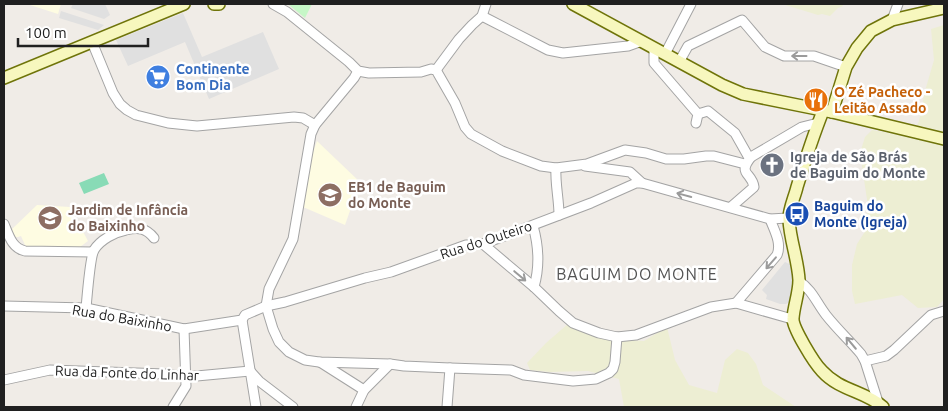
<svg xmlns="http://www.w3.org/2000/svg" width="948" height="411" font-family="Ubuntu,sans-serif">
<rect width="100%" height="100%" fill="#f0ece7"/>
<g fill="#fefce2">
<polygon points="27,4 61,4 58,14"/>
<polygon points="317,141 360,182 345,225 303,207 312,155"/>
<polygon points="37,205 70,207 88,241 80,247 28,247 25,245 21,236 18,237 15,237 12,229"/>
</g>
<g fill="#edeed3">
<polygon points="782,4 842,4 843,6 838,8 830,16 822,14 818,15"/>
<polygon points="944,25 944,299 937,307 918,308 902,295 855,304 852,291 852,265 857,244 866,230 868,206 860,153 865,137 872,130 911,137 919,121 925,91 934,60 931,29"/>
<polygon points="569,323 611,339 644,341 667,327 675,360 689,385 717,393 725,360 737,349 748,353 756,364 763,385 796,407 624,407 619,379 588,371 550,372 530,370 527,363 546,343"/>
</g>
<polygon fill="#c6f7c7" points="292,4 312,4 305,18 289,5"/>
<polygon fill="#88dbb6" points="104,173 109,184 84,194 79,183"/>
<g fill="#e0e0e0">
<polygon points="73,4 105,4 110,15 104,19 71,8"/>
<polygon points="61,11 104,25 98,30 59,18"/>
<polygon points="183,13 202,57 263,32 279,69 209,99 185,42 128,66 116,40"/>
<polygon points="785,262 792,265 794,290 791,301 786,304 780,304 766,299 767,295 762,290"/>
</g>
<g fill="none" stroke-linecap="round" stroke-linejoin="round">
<defs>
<g id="street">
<polyline points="273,4 287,12 349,62 358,71 369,73 421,72 431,69 436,70 455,103 465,127 471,134 502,151 541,166 556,168 587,164 625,150 646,153 666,159 684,159 706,156 714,156 745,164"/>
<polyline points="482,16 548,50 563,53 628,46 642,41"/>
<polyline points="892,20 898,4"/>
<polyline points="92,42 113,93 120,104 127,110 136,115 168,123 197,126 294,117 303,118 315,125"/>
<polyline points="654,48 654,63 698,114 696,123"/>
<polyline points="665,54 691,4"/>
<polyline points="679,62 688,46 742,20 765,47 784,56 814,56 846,67"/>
<polyline points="436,70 459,39 472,25 482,16 486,4"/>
<polyline points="358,71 354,78 315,125 311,134 293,239 269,289 266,306 273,329 279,342 289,352 305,360 319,362 390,364 404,366 450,368 511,370 524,375 573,381 596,379 609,373 613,369 615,362 617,337"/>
<polyline points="698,114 708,111 735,133 748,156 751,157"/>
<polyline points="585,166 630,172 642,183"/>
<path d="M556,168C555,184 559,199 559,215"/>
<path d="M731,207L754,187C752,172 737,175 751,157L802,127L818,123"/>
<path d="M4,224C9,236 12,248 25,251L93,252"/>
<path d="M533,226C539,247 540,266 534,287"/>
<polyline points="483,244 534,287 559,311 573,323 599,333 617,337 636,335 711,307 736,303 792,319"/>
<path d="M799,281C813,291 816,302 826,315C837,329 850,341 861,354L865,361L878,402"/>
<path d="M736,303L777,255C782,243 774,230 770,219"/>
<polyline points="4,306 86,308 184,329 242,320 245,315 266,306 285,302 365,278 391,272 466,245 483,244 591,203 636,183 642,183 770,219 788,218"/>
<path d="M86,308C87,298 90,257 94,250C100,240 115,232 126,230C139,227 146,228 154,238"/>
<polyline points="242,320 256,407"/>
<polyline points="865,361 886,356 894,350 931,315 944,311"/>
<polyline points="320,362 364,390"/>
<polyline points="250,371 259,381 293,407"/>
<polyline points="4,380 50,370 165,374 186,377 250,371"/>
<polyline points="173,407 186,386 184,329"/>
<polyline points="356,407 364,390 390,364"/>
<polyline points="447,407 450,368"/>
</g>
<g id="secondary">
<polyline points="214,4 219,4"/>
<polyline points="573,4 722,85 743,94 832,112 944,139"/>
<polyline points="4,78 184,4"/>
<path d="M823,111C813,136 805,161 797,187C795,196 788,211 789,220C790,240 798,260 799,280C799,293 794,305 793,318C792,327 814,363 822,371C840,391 865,391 883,407"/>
<polyline points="832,112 846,67 857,48 871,31 892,20 944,8"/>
</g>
</defs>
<use href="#street" stroke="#a4a4a4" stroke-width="11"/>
<use href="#secondary" stroke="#6f740a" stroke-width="14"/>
<use href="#street" stroke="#fff" stroke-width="9"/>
<use href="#secondary" stroke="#f7f7be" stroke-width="11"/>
</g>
<defs><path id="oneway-shaft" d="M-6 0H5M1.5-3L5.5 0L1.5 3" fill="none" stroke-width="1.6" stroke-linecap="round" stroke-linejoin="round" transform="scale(1.25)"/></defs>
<g stroke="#9b9b9b">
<use href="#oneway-shaft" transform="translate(799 56) rotate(180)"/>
<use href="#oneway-shaft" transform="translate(684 195) rotate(-165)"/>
<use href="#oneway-shaft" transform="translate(771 263) rotate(131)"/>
<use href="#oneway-shaft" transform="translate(520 276) rotate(40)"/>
<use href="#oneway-shaft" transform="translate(851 343) rotate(-130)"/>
</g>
<defs>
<symbol id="supermarket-disc" viewBox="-11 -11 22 22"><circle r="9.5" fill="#3f7fe0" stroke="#fff"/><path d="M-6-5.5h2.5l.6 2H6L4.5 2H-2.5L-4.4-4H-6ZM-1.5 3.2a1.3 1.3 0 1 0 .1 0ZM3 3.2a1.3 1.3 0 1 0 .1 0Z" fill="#fff"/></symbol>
<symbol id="restaurant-disc" viewBox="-11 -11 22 22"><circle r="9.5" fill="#e8710a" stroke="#fff"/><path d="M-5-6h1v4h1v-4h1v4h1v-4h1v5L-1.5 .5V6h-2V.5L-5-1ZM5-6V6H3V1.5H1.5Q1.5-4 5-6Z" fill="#fff"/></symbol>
<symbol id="church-disc" viewBox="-11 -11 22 22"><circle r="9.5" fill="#6b7280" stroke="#fff"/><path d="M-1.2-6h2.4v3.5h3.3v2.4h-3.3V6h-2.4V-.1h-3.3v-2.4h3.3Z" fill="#fff"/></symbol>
<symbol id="school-disc" viewBox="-11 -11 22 22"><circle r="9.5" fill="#8d6e63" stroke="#fff"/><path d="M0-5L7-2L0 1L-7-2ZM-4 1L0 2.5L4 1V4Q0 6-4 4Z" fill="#fff"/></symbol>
<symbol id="bus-disc" viewBox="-11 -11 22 22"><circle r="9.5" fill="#1a4fb4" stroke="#fff"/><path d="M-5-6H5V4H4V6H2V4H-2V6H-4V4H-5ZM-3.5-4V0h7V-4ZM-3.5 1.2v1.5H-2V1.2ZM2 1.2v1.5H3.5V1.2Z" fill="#fff"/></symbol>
</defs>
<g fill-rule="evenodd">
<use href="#supermarket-disc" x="144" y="63" width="28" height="28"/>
<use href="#restaurant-disc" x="802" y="86" width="28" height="28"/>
<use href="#church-disc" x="758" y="151" width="28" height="28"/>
<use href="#school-disc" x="316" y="181" width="28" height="28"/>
<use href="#bus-disc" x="783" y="200" width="28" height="28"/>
<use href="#school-disc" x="36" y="204" width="28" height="28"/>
</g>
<g text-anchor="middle" stroke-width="5" stroke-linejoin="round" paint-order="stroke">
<g font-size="14" font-weight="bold" fill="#366cbe" stroke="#fff" text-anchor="start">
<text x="176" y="74">Continente<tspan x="176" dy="16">Bom Dia</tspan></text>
</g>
<g font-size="14" font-weight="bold" fill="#c56008" stroke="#fff" text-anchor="start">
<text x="834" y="97">O Zé Pacheco -<tspan x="834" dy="16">Leitão Assado</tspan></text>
</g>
<g font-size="14" font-weight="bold" fill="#5b616d" stroke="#fff" text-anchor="start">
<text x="790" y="162">Igreja de São Brás<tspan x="790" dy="16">de Baguim do Monte</tspan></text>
</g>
<g font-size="14" font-weight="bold" fill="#785e54" stroke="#fff" text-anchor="start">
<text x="348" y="192">EB1 de Baguim<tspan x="348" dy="16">do Monte</tspan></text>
<text x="68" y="215">Jardim de Infância<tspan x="68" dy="16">do Baixinho</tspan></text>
</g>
<g font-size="14" font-weight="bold" fill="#164399" stroke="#fff" text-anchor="start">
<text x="814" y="211">Baguim do<tspan x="814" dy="16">Monte (Igreja)</tspan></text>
</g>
<g font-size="14" fill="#202020" stroke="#fff">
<text transform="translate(486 240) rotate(-18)" y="5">Rua do Outeiro</text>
<text transform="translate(122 318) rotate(10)" y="5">Rua do Baixinho</text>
<text transform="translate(127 373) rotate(2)" y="5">Rua da Fonte do Linhar</text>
</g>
<g font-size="16" letter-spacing="1" fill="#535353" stroke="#fff">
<text x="637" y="280">BAGUIM DO MONTE</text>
</g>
</g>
<rect width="948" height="411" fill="none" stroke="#202020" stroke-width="10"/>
<path d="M18 38v8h130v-8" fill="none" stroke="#202020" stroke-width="2.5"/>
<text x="25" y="38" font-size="15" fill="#202020" stroke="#ffffff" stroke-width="4" paint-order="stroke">100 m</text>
</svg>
